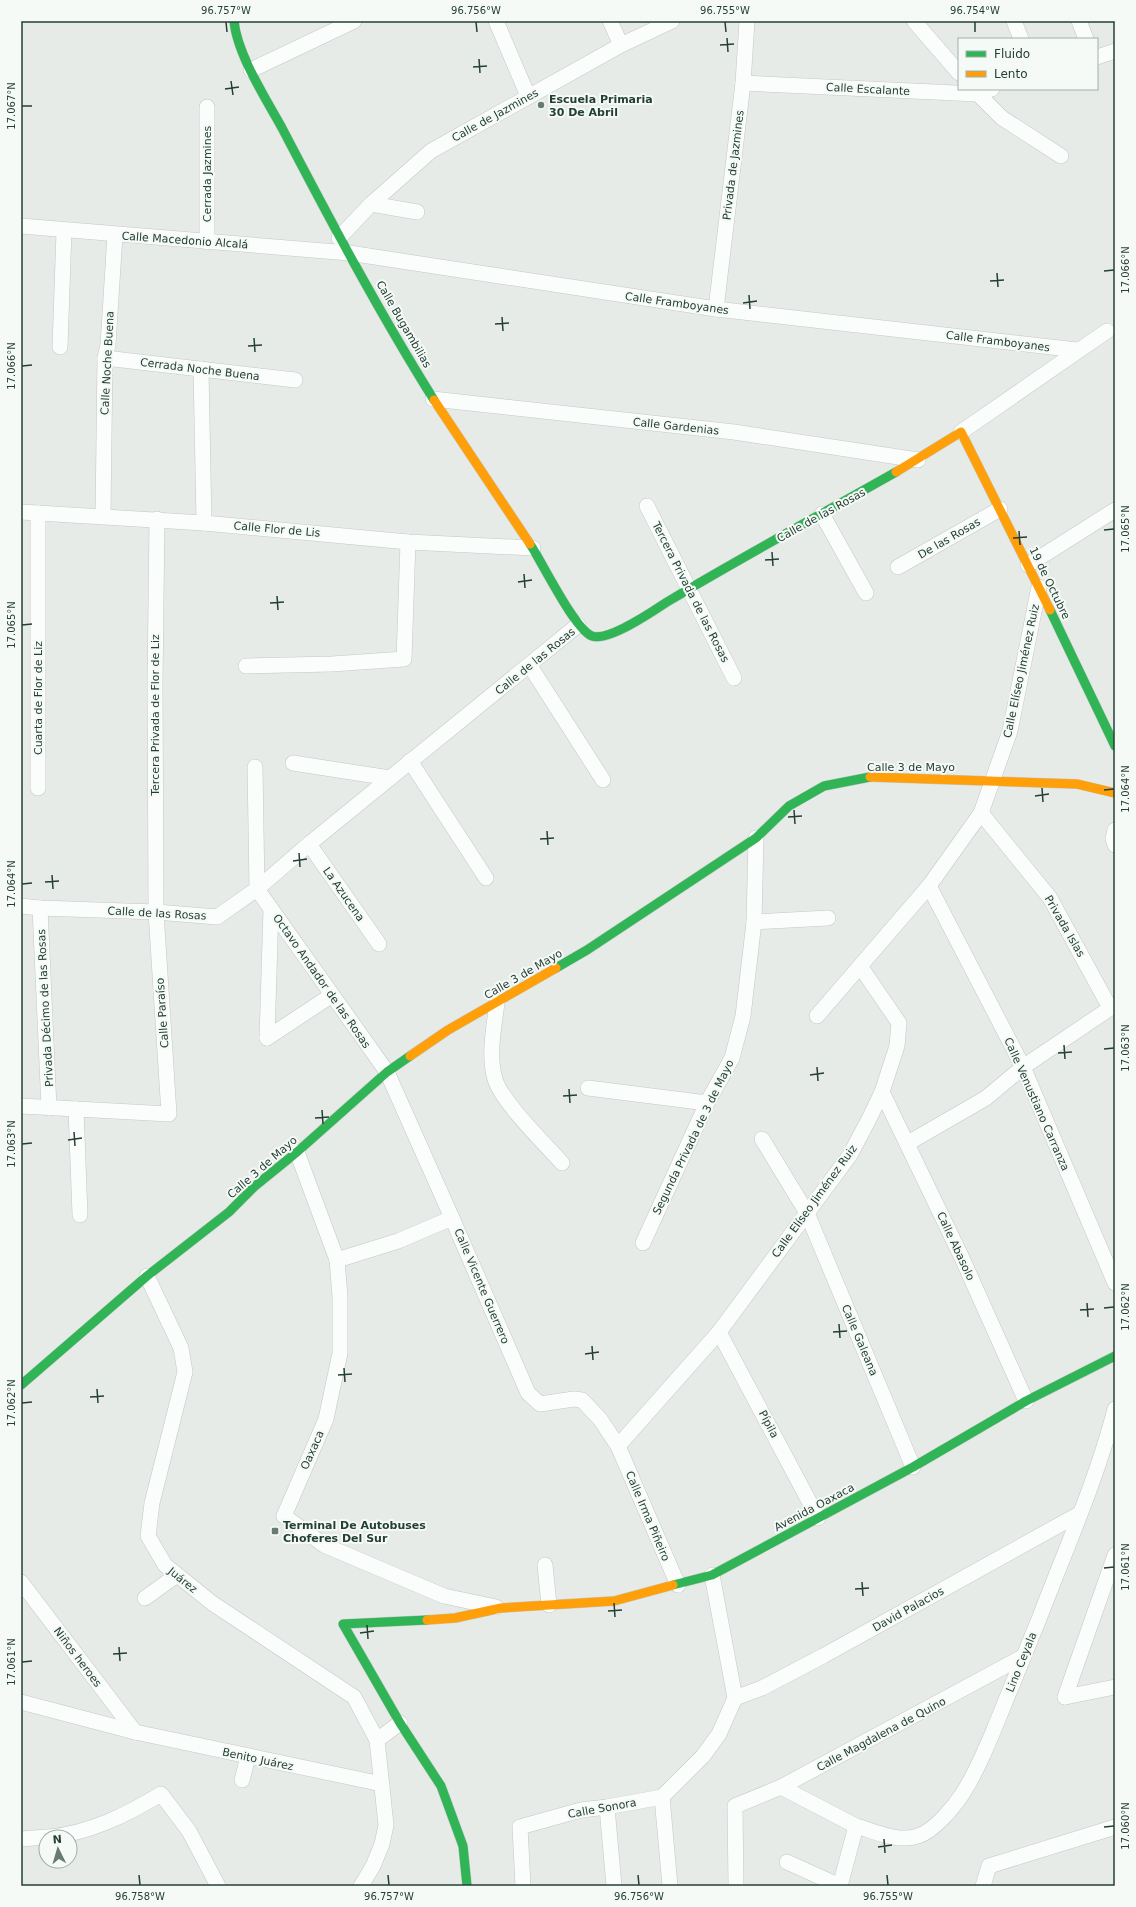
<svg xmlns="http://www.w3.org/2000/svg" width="1136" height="1907" font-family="'DejaVu Sans',sans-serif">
<rect width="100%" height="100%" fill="#e6ebe8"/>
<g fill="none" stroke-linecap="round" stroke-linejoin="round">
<defs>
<g id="street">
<polyline points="496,21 528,96"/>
<polyline points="610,21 621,45"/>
<polyline points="914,21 959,73"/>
<polyline points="1014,21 1021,39"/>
<polyline points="1079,21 1086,39"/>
<polyline points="1097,57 1115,51"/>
<polyline points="251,70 354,21"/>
<polyline points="743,83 977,94 992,89"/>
<polyline points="973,89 1002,118 1061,156"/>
<polyline points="371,204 417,212"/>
<polyline points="21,226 349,253 716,309 1077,350"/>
<polyline points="339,238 371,204 431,151 621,45 672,21"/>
<polyline points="207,242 207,107"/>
<polyline points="716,309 743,83 747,21"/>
<polyline points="60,347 64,231"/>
<polyline points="105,358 295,380"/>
<polyline points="201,369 204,523"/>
<polyline points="433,399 734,432 918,460"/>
<polyline points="961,432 1107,331"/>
<polyline points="647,506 734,678"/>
<polyline points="21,512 204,523 408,542 533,548"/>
<polyline points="822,514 866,593"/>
<polyline points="103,515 105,358 108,345 115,235"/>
<polyline points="1028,565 1115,510"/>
<polyline points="898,567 1000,509"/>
<polyline points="246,666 332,664 404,659 408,542"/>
<polyline points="530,666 603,780"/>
<polyline points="410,761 486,878"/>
<polyline points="293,763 390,778"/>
<polyline points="255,767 257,889 387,1072 452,1218 528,1393 540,1404 574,1399 582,1400 600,1419 618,1446 678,1585"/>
<polyline points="38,788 38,513"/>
<polyline points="981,813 1050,898 1110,1008"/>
<polyline points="1115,830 1113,839 1115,845"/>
<polyline points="309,844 379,944"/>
<polyline points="929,886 1023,1067 1115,1283"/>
<polyline points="21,906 40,908 156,912 217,917 257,889 309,844 578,625"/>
<polyline points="40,908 49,1108"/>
<polyline points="754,922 828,918"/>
<path d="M497,1003C494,1027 488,1055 495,1079C501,1101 545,1144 562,1163"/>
<polyline points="817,1016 929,886 981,813 1010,731 1039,587"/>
<polyline points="267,1038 271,909"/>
<polyline points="267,1038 332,995"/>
<polyline points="588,1088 707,1103"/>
<polyline points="882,1092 962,1258 1026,1401"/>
<polyline points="21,1106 169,1114 156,912 155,684 157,519"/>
<polyline points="76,1109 80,1215"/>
<polyline points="762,1139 807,1213 913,1467"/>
<polyline points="908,1143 986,1098 1023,1067 1115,1005"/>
<polyline points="297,1152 337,1260 340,1297 340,1353 326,1419 284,1516 324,1545 444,1596 496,1607"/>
<polyline points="643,1243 707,1103 732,1058 743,1016 754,922 756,838"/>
<polyline points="337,1260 398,1241 452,1218"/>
<polyline points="147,1276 181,1348 185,1372 152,1503 148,1536 165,1565 212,1603 354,1697 377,1740"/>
<polyline points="719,1332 818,1518"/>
<polyline points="618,1446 719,1332 850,1155 869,1119 882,1092 897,1046 899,1023 860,966"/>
<polyline points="545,1565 549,1605"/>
<polyline points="21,1582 135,1732"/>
<polyline points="145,1598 177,1575"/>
<polyline points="1065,1697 1115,1555"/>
<polyline points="1065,1697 1115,1687"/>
<polyline points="735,1698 762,1688 823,1656 1079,1514"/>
<polyline points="21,1702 135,1732 382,1784"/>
<polyline points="242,1780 248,1757"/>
<polyline points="781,1787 856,1826 840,1886"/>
<polyline points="662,1797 703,1756 719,1734 735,1698 712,1575"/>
<polyline points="662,1797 670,1886"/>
<polyline points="607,1807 614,1886"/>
<path d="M856,1826C874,1831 898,1843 918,1836C934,1831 954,1807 963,1793C977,1771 987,1746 997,1722C1011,1688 1025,1654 1039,1619C1065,1551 1097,1479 1115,1409"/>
<path d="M49,1837C90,1833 126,1815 161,1794L189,1831L218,1886"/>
<polyline points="21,1839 46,1837"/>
<polyline points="787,1862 840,1886"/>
<polyline points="361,1886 373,1866 382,1844 386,1825 377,1740 400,1723"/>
<polyline points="523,1886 520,1827 581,1810 607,1807 662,1797"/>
<polyline points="736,1886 735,1806 781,1787 1024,1656"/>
<polyline points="983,1886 989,1866 1115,1827"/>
</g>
<g id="fast">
<path d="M234,21C237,54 266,99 282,128C330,220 379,312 434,400"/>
<path d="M530,544C542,562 575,630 592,636C608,642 652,612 667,602C742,557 820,515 896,472"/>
<polyline points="1050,610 1115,746"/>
<polyline points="556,968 587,950 756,838 789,806 824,786 870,777"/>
<polyline points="21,1385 147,1276 229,1212 255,1186 297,1152 387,1072 410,1056"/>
<polyline points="673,1585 712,1575 913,1467 1026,1401 1115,1356"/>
<polyline points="427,1620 343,1624 400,1723 441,1786 463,1846 467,1886"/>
</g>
<g id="slow">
<polyline points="434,400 530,544"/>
<polyline points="896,472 961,432 1050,610"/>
<polyline points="870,777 1077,784 1115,793"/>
<polyline points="410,1056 448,1030 556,968"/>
<polyline points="427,1620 455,1618 501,1608 614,1601 673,1585"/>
</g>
</defs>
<use href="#street" stroke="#c3c8c5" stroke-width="16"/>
<use href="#fast" stroke="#c2c9c5" stroke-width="10"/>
<use href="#slow" stroke="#c2c9c5" stroke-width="10"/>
<use href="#street" stroke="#fbfcfc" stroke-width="15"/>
<use href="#fast" stroke="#30b455" stroke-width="9"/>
<use href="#slow" stroke="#ff9f0a" stroke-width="9"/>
</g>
<path fill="none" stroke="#243f33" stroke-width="1.5" d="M226,22L227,32M476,22L477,32M725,22L726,32M975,22V32M727,38L728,52M720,45L734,44M479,59L480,73M473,67L487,66M231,81L233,95M225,89L239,87M22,106H32M1104,271L1114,270M997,273L998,287M990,281L1004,280M749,295L750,309M743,303L757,301M502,317L503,331M495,324L509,323M254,338L255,352M248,346L262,345M22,366L32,365M1104,530L1114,529M1019,531L1020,545M1013,538L1027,537M772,552L773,566M765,560L779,559M524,574L525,588M518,582L532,580M277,596L278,610M270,603L284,602M22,625L32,624M1042,788L1043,802M1104,790L1114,789M1035,796L1049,794M794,810L795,824M788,817L802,816M547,831L548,845M540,839L554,838M299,853L300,867M293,861L307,859M52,875L53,889M45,882L59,881M22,884L32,883M1064,1045L1065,1059M1104,1049L1114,1048M1058,1053L1072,1052M817,1067L818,1081M810,1075L824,1073M569,1089L570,1103M563,1096L577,1095M322,1110L323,1124M315,1118L329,1117M74,1132L75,1146M68,1140L82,1138M22,1144L32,1143M1087,1303L1088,1317M1104,1308L1114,1307M1080,1310L1094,1309M839,1324L840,1338M833,1332L847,1331M592,1346L593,1360M585,1354L599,1352M344,1368L345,1382M338,1375L352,1374M97,1389L98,1403M90,1397L104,1396M22,1403L32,1402M1104,1568L1114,1567M862,1582L863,1596M855,1589L869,1588M614,1603L615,1617M608,1611L622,1610M367,1625L368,1639M360,1633L374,1631M119,1647L120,1661M113,1654L127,1653M22,1662L32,1661M1104,1827L1114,1826M884,1839L885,1853M878,1847L892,1845M139,1875L140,1885M388,1875L389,1885M638,1875L639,1885M887,1875L888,1885"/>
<g fill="#687b72" stroke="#f5faf7" stroke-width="1.5">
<circle cx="541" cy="105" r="4"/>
<rect x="271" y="1527" width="8" height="8" rx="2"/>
</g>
<g text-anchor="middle" stroke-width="4" stroke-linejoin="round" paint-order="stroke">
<g font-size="11" fill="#243f33" stroke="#f5faf7">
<text transform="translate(868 89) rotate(3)" y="4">Calle Escalante</text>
<text transform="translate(495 115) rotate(-29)" y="4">Calle de Jazmines</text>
<text transform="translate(733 165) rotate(-83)" y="4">Privada de Jazmines</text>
<text transform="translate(207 174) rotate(-90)" y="4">Cerrada Jazmines</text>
<text transform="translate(185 240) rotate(4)" y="4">Calle Macedonio Alcalá</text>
<text transform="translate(677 303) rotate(8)" y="4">Calle Framboyanes</text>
<text transform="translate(404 324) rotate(60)" y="4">Calle Bugambilias</text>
<text transform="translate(998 341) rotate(7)" y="4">Calle Framboyanes</text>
<text transform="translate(107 363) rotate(-87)" y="4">Calle Noche Buena</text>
<text transform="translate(200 369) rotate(7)" y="4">Cerrada Noche Buena</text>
<text transform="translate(676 426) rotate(6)" y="4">Calle Gardenias</text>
<text transform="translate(821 515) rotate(-29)" y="4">Calle de las Rosas</text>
<text transform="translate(277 529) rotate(5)" y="4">Calle Flor de Lis</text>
<text transform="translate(949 538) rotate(-30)" y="4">De las Rosas</text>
<text transform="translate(1050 583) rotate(64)" y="4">19 de Octubre</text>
<text transform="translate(691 592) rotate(63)" y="4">Tercera Privada de las Rosas</text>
<text transform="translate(535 661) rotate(-39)" y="4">Calle de las Rosas</text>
<text transform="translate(1021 671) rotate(-78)" y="4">Calle Elíseo Jiménez Ruiz</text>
<text transform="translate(38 698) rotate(-90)" y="4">Cuarta de Flor de Liz</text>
<text transform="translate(155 715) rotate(-90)" y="4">Tercera Privada de Flor de Liz</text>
<text x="911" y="771">Calle 3 de Mayo</text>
<text transform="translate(344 894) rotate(55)" y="4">La Azucena</text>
<text transform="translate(157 913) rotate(3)" y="4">Calle de las Rosas</text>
<text transform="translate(1065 926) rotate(60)" y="4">Privada Islas</text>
<text transform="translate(523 974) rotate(-30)" y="4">Calle 3 de Mayo</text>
<text transform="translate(322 981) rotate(55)" y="4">Octavo Andador de las Rosas</text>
<text transform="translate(45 1008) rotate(-93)" y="4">Privada Décimo de las Rosas</text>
<text transform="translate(162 1013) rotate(-94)" y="4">Calle Paraíso</text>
<text transform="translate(1037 1104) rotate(66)" y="4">Calle Venustiano Carranza</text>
<text transform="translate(693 1137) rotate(-64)" y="4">Segunda Privada de 3 de Mayo</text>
<text transform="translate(262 1167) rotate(-41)" y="4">Calle 3 de Mayo</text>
<text transform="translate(814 1201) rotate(-54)" y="4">Calle Elíseo Jiménez Ruiz</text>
<text transform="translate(956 1246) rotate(65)" y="4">Calle Abasolo</text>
<text transform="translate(482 1286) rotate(67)" y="4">Calle Vicente Guerrero</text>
<text transform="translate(860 1340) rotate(67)" y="4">Calle Galeana</text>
<text transform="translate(769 1424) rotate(62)" y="4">Pípila</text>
<text transform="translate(312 1450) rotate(-66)" y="4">Oaxaca</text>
<text transform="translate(814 1507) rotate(-28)" y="4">Avenida Oaxaca</text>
<text transform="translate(648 1516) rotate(67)" y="4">Calle Irma Piñeiro</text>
<text transform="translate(183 1580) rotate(39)" y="4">Juárez</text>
<text transform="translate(908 1609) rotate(-29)" y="4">David Palacios</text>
<text transform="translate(78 1657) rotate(53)" y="4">Niños heroes</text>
<text transform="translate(1021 1662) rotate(-68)" y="4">Lino Ceyala</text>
<text transform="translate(881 1734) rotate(-28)" y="4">Calle Magdalena de Quino</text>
<text transform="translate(258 1759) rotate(12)" y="4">Benito Juárez</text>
<text transform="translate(602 1808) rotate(-10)" y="4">Calle Sonora</text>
</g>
<g font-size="11" font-weight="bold" fill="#243f33" stroke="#f5faf7" text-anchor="start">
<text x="549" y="103">Escuela Primaria<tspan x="549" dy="13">30 De Abril</tspan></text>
<text x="283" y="1529">Terminal De Autobuses<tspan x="283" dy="13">Choferes Del Sur</tspan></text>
</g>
</g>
<rect width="1136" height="1907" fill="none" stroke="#f5faf7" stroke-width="44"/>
<rect x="958" y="38" width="140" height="52" fill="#f5faf7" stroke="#a1afa9"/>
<rect x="966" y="51" width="20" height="6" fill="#30b455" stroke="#a1afa9"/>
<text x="994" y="58" font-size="12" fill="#243f33">Fluido</text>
<rect x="966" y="71" width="20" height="6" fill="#ff9f0a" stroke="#a1afa9"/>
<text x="994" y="78" font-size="12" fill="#243f33">Lento</text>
<g transform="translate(58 1849) rotate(355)"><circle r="19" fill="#f5faf7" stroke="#a1afa9"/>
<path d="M0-3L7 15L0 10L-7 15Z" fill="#687b72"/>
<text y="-6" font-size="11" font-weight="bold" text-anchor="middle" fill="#243f33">N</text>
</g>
<rect x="22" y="22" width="1092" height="1863" fill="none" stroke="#243f33" stroke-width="1.5"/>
<g font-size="10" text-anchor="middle" fill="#243f33">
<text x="226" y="14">96.757°W</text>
<text x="476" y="14">96.756°W</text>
<text x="725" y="14">96.755°W</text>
<text x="975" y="14">96.754°W</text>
<text transform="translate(11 106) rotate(-90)" y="4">17.067°N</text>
<text transform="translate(1125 270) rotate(-90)" y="4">17.066°N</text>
<text transform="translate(11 366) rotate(-90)" y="4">17.066°N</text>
<text transform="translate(1125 529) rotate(-90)" y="4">17.065°N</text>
<text transform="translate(11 625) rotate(-90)" y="4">17.065°N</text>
<text transform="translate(1125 789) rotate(-90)" y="4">17.064°N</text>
<text transform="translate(11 884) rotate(-90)" y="4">17.064°N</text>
<text transform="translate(1125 1048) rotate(-90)" y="4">17.063°N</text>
<text transform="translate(11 1144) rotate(-90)" y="4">17.063°N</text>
<text transform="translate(1125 1307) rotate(-90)" y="4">17.062°N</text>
<text transform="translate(11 1403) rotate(-90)" y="4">17.062°N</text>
<text transform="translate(1125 1567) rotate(-90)" y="4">17.061°N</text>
<text transform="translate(11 1662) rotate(-90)" y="4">17.061°N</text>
<text transform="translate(1125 1826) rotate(-90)" y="4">17.060°N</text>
<text x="140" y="1900">96.758°W</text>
<text x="389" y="1900">96.757°W</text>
<text x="639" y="1900">96.756°W</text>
<text x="888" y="1900">96.755°W</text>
</g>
</svg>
